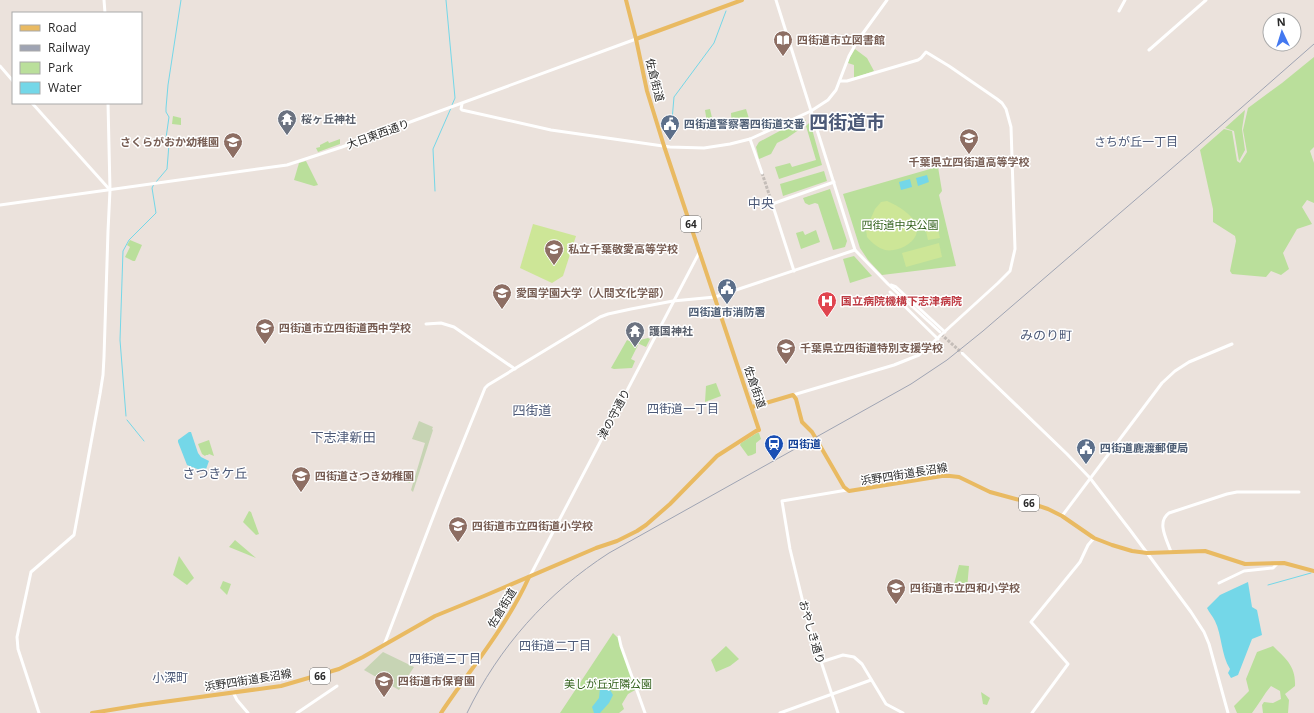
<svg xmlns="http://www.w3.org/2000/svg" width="1314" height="713" font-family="'Open Sans','Noto Sans JP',sans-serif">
<rect width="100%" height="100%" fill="#ebe2dc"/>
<g fill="#badf9b">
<polygon points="855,49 867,58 874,71 854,78 854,65 848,63 849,59"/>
<polygon points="1314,57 1314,147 1310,151 1314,163 1314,203 1307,200 1302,207 1312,224 1297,229 1283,253 1289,269 1281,275 1271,271 1266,277 1232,274 1230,271 1236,241 1235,236 1213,222 1213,209 1200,150 1224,129 1232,131 1237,161 1240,163 1247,152 1243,130 1248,108 1282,83"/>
<polygon points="710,109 713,122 716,124 716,128 708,129 705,110"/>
<polygon points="746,109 751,125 732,130 731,113"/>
<polygon points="1245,110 1242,129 1245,150 1239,161 1234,131 1225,128"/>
<polygon points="173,116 181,118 181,125 172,124"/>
<polygon points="802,119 806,120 803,127 787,138 777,143 771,154 759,159 756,147 759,142"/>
<polygon points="810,122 822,165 779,179 775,167 790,163 792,167 816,160 806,126"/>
<polygon points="340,139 340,144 318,152 316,148 320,147 320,145 328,141 329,143"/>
<polygon points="306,161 318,185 314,186 294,180 299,163"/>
<polygon points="937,167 938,167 942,191 939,195 956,266 882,275 868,260 860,248 843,194"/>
<polygon points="824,171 827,181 783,196 780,184"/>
<polygon points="830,189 847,241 845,247 833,250 818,204 815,203 809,205 805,203 803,198"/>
<polygon points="816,230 820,242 801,249 796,233 803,231 805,235"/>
<polygon points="130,240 142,245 135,261 133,261 125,257 130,247 127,245"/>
<polygon points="854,256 872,276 850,283 843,259"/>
<polygon points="648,338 650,339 646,347 635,342 636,341"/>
<polygon points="627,340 638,345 631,359 635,361 632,368 614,369 611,368"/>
<polygon points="716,383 721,396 705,402 706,386"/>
<polygon points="757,433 759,433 761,439 756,443 756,453 752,455 748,456 740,445 741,443"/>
<polygon points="209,440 214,456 209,454 208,455 206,455 205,456 202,454 198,444"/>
<polygon points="398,473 411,478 410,483 396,478"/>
<polygon points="249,511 251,512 259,534 256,535 243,522"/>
<polygon points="235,540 256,558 229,547"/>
<polygon points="179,556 194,578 187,585 173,575"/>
<polygon points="959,565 969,566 967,589 961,588 961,584 954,584"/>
<polygon points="223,581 231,584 227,595 220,588"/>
<polygon points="613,633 617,637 619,637 637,689 628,694 622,704 624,709 619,713 560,713"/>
<polygon points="726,646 739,659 730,666 716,672 711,660"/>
<path d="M1273,646C1286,659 1296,666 1295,686L1285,694L1289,700L1288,713H1263L1262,705L1264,702L1273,703L1281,699L1280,691L1271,686C1264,694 1259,704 1252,713H1237L1234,706L1249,691L1246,679L1257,652Z"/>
<polygon points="981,692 990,698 987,705 983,704"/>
</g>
<g fill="#c7d4b4">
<polygon points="419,421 433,427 432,429 433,430 413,492 411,490 425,443 412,439"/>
<polygon points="383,652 414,667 399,690 364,670"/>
</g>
<g fill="#cde697">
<path d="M887,201C900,207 910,213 917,225C917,228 917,232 916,235C911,246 896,252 885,250C878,248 872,243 867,237L866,229L875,209L881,202Z"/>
<polygon points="936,220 940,238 928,240 924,223"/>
<polygon points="533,224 576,236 563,276 552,283 520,268"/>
<polygon points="939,243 942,257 906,267 902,253"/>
</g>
<g fill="#74d7e8">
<polygon points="927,175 929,182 918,186 916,178"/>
<polygon points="910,179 912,187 901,190 899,182"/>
<polygon points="189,432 191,432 198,453 201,457 209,461 205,472 187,465 178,442 178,440"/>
<path d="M1248,582L1252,607L1257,610L1262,635L1252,639L1238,675L1231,678L1228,673L1230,669C1221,655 1222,635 1215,621C1213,617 1209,612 1207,608L1220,595Z"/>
<polygon points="605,685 609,688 613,695 609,703 600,713 594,713 592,707 599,698 600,688"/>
</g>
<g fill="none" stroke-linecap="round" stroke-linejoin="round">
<g stroke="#74d7e8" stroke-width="1">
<polyline points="446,0 455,98 452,105"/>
<polyline points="671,132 674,97 714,43 726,11"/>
<polyline points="156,182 167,169 169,144 166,138 169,117 166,112 166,108 168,85 181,0"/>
<polyline points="435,191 433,149 451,108"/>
<polyline points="126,416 120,340 123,251 129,240 156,213 152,188 154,184"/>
<polyline points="127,420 144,441"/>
<polyline points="1268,585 1311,573"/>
</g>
<g stroke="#c4bdb8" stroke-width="3" stroke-dasharray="3 1.5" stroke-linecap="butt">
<polyline points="762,173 770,197"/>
<polyline points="941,334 962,353"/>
</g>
<g stroke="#fff" stroke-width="3">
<polyline points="104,0 105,13"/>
<polyline points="776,0 855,250 888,284 940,332"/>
<polyline points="1119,11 1125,0"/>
<polyline points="1149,50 1206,0"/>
<polyline points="0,66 13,81"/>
<polyline points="32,103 110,190"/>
<polyline points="462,104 461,109 462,110 551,130 670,147 704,148 730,144 750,139 811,111 828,100 836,90 849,56 858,40 887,0"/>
<polyline points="750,139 762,173"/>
<polyline points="770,197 794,271"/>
<polyline points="772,204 834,182"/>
<polyline points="0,205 287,165 342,147 636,39"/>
<polyline points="891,285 896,287 945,332"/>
<polyline points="890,292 938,339"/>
<polyline points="426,324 441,323 454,327 515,369"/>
<polyline points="962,353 1067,454 1090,478 1130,530 1191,612 1204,632 1209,644 1228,713"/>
<polyline points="793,395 894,365 919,355 998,283 1010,271 1015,249 1011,127 1006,109 1002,103 997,99 949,66 926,52 921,58 918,60 847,81 840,81"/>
<polyline points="1062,516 1162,383 1175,371 1189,362 1232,344"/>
<path d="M1171,552C1167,540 1156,522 1169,513L1227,494L1237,492H1299"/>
<polyline points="530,576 700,251"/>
<polyline points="1219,583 1244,571 1273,568 1278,563"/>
<polyline points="619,637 621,646 645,713"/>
<polyline points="384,645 440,499 485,388 488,385 600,317 608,314 631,309 673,301 715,297 855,250"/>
<polyline points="821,662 843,655 854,657 862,664 886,704 903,713"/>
<polyline points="233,692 237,700 248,713"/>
<polyline points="39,713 18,649 17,637 31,572 74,535 100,394 103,375 104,357 108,231 110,190 108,103"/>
<polyline points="297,713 337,686"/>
<polyline points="780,713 871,680"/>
<polyline points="838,713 807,619 790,549 782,501 847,490"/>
<polyline points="1032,713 1068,664 1031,622 1080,562 1088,545 1094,538"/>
</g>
<g stroke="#e9ba62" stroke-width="4">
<polyline points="636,39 742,0"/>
<polyline points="752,407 793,395 796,399 802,422 812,432 815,437 844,487 849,491 942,476 950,476 959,477 990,492 1027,502 1048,509 1062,516 1094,538 1112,545 1132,551 1147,553 1205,551 1245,564 1284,563 1314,571"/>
<polyline points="92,713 141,705 281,686 339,669 363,657 435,616 484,596 596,548 617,541 637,531 646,525 670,504 717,456 756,431 759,430 664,146 647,91 636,39 626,0"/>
<path d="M441,713C471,668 507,626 529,577"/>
</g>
<path stroke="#9fa4b3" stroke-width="1" d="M467,713C499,647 547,593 609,553L911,384L947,360L983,331L1192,151L1314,44"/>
</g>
<defs>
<symbol id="library-pin" viewBox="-11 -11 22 30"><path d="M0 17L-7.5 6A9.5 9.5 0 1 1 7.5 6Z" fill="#8d6e63" stroke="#fff"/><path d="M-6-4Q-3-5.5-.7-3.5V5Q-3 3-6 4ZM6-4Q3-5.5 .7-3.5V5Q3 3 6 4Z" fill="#fff"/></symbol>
<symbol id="temple-pin" viewBox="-11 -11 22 30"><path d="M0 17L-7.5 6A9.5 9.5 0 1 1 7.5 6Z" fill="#6b7280" stroke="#fff"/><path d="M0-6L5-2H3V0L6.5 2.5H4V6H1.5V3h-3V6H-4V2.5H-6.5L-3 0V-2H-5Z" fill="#fff"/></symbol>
<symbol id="civic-pin" viewBox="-11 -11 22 30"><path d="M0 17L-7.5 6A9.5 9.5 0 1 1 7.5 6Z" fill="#5c6f8a" stroke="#fff"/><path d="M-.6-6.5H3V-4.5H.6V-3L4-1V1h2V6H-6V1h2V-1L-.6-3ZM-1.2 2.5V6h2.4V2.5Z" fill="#fff"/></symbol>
<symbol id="school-pin" viewBox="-11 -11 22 30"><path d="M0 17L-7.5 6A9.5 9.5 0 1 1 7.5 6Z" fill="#8d6e63" stroke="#fff"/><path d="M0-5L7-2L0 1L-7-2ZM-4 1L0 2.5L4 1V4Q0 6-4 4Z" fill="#fff"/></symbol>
<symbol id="university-pin" viewBox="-11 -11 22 30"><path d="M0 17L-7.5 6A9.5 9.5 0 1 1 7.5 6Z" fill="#8d6e63" stroke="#fff"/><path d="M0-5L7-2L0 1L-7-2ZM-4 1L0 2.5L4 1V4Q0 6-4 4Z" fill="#fff"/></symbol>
<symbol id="hospital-pin" viewBox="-11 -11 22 30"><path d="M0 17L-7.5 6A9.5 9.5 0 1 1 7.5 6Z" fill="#e0444e" stroke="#fff"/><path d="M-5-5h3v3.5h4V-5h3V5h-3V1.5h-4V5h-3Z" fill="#fff"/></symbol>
<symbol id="station-pin" viewBox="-11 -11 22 30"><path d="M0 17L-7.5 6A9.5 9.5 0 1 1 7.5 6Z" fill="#1a4fb4" stroke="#fff"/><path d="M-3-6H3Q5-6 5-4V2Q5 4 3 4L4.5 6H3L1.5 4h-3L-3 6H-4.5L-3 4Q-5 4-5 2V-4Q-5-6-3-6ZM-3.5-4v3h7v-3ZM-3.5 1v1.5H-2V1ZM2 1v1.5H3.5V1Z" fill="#fff"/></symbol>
</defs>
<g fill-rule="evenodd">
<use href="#library-pin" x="772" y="29" width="22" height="30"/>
<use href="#temple-pin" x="276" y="108" width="22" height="30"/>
<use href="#civic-pin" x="659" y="113" width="22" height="30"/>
<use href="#school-pin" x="958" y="127" width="22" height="30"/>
<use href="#school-pin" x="222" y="131" width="22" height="30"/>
<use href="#school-pin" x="543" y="238" width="22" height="30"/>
<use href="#civic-pin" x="716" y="277" width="22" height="30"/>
<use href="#university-pin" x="491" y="282" width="22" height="30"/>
<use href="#hospital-pin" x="816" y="290" width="22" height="30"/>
<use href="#school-pin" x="254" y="317" width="22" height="30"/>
<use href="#temple-pin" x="624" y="320" width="22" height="30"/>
<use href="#school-pin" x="775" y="337" width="22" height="30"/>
<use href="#station-pin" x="763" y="433" width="22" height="30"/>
<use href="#civic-pin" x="1075" y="437" width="22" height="30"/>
<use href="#school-pin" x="290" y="465" width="22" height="30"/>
<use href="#school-pin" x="447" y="515" width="22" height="30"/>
<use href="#school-pin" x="885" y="577" width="22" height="30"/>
<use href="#school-pin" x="373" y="670" width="22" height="30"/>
</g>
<g text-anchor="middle" stroke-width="3" stroke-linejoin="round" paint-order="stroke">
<g fill="#fff" stroke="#696969" stroke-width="1">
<rect x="681" y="216" width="20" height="16" rx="3"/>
<rect x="1019" y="495" width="20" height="16" rx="3"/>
<rect x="310" y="668" width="20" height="16" rx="3"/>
</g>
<g font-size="10" font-weight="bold" fill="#292929">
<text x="691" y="228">64</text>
<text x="1029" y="507">66</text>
<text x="320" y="680">66</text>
</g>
<g font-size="11" font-weight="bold" fill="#785e54" stroke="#fff" text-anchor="start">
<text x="797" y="44">四街道市立図書館</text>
<text x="219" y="146" text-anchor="end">さくらがおか幼稚園</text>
<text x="969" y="166" text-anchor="middle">千葉県立四街道高等学校</text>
<text x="568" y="253">私立千葉敬愛高等学校</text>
<text x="516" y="297">愛国学園大学（人間文化学部）</text>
<text x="279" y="332">四街道市立四街道西中学校</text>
<text x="800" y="352">千葉県立四街道特別支援学校</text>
<text x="315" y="480">四街道さつき幼稚園</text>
<text x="472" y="530">四街道市立四街道小学校</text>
<text x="910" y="592">四街道市立四和小学校</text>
<text x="398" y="685">四街道市保育園</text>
</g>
<g font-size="11" fill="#292929" stroke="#fff">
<text transform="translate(655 80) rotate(76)" y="4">佐倉街道</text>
<text transform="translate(378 134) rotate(-20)" y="4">大日東西通り</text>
<text transform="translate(755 387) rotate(71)" y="4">佐倉街道</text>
<text transform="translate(614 414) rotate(-62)" y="4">津の守通り</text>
<text transform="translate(904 474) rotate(-9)" y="4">浜野四街道長沼線</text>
<text transform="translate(502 608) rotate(-59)" y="4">佐倉街道</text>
<text transform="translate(812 632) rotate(74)" y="4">おやしき通り</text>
<text transform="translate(248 680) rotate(-9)" y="4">浜野四街道長沼線</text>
</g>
<g font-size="11" font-weight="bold" fill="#5b616d" stroke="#fff" text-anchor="start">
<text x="301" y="123">桜ヶ丘神社</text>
<text x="649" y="335">護国神社</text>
</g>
<g font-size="11" font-weight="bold" fill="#4e5e75" stroke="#fff" text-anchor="start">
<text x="684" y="128">四街道警察署四街道交番</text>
<text x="727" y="316" text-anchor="middle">四街道市消防署</text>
<text x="1100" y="452">四街道鹿渡郵便局</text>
</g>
<g font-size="11" fill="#34621d" stroke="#fff">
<text x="900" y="229">四街道中央公園</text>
<text x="608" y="688">美しが丘近隣公園</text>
</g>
<g font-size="11" font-weight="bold" fill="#be3a42" stroke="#fff" text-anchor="start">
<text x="841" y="305">国立病院機構下志津病院</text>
</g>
<g font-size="11" font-weight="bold" fill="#164399" stroke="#fff" text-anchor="start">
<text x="788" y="448">四街道</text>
</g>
<g font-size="12" fill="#4c5977" stroke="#fff">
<text x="1136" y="146">さちが丘一丁目</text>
<text x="683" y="413">四街道一丁目</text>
<text x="555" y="650">四街道二丁目</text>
<text x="445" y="663">四街道三丁目</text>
<text x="170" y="682">小深町</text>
</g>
<g font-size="13" fill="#4c5977" stroke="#fff">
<text x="761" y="208">中央</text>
<text x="1046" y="340">みのり町</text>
<text x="532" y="415">四街道</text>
<text x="343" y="442">下志津新田</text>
<text x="215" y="478">さつきケ丘</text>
</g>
<g font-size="19" font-weight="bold" fill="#4c5977" stroke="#fff">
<text x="847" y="129">四街道市</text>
</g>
</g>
<rect x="12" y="12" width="130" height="92" fill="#ffffff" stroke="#a9a9a9"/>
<rect x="20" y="25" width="20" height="6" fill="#e9ba62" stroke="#a9a9a9"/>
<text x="48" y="32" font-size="12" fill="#292929">Road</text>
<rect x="20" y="45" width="20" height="6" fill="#9fa4b3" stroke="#a9a9a9"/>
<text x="48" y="52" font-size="12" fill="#292929">Railway</text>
<rect x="20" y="62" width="20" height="12" fill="#badf9b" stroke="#a9a9a9"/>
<text x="48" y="72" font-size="12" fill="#292929">Park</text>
<rect x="20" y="82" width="20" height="12" fill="#74d7e8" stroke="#a9a9a9"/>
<text x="48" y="92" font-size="12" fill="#292929">Water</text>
<g transform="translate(1282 32) rotate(356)"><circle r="19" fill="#ffffff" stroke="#a9a9a9"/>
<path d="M0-3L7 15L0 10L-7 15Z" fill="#4378f0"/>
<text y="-6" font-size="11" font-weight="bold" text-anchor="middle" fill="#292929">N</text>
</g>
</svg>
